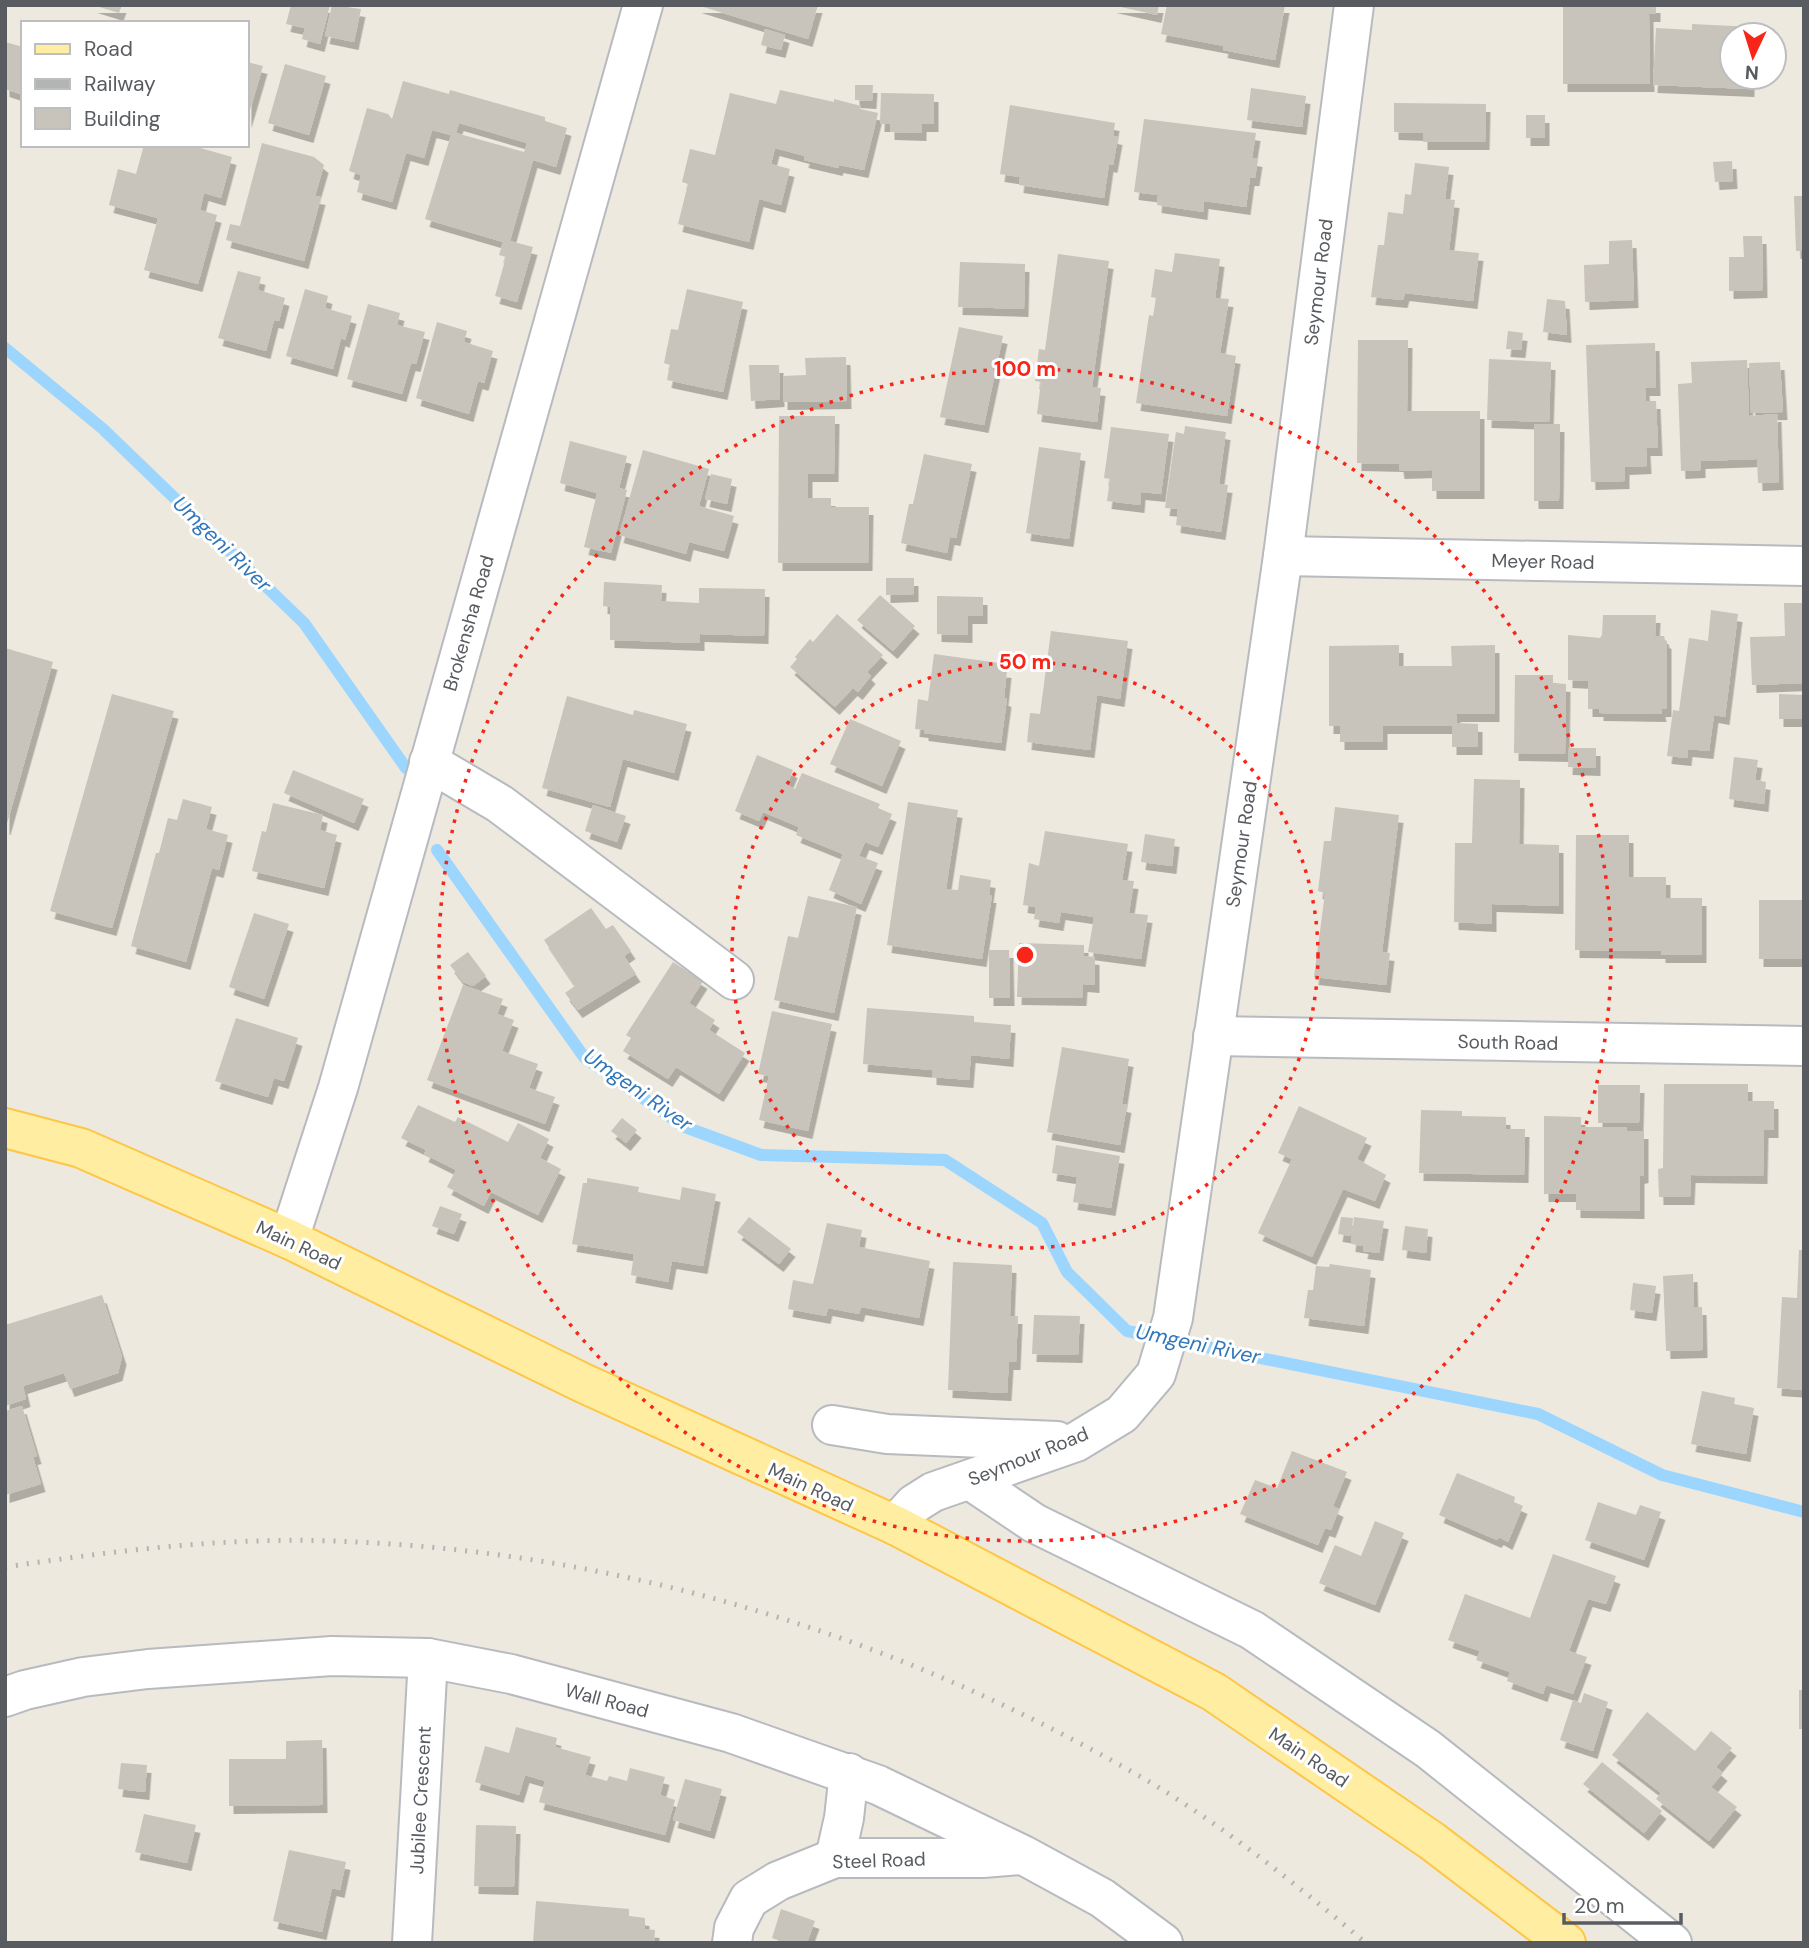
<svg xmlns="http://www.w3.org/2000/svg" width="1809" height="1948" font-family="'DM Sans',sans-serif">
<defs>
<filter id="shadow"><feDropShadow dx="4.5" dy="8" stdDeviation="0" flood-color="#0004"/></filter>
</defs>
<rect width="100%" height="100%" fill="#ede9de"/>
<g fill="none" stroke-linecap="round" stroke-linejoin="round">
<g stroke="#9cd6ff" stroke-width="12">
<polyline points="5,348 103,429 304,623 406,768"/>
<polyline points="437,850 584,1057 685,1127 761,1155 945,1160 1042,1223 1067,1272 1127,1331 1538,1414 1662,1475 1804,1512"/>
</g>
</g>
<g fill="#c8c3bb" fill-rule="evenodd" filter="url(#shadow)">
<polygon points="93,5 122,5 119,13"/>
<polygon points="291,5 330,5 320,44 302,39 305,28 286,24"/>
<polygon points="332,5 361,9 354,42 325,36"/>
<polygon points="697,5 818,5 808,39"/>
<polygon points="1112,5 1159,5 1157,15"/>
<polygon points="1167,5 1285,5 1275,60 1223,50 1224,46 1161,34"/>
<polygon points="1563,5 1656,5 1656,14 1649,14 1650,84 1563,84"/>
<polygon points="1692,24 1753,27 1752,35 1732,35 1732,77 1750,77 1750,89 1653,85 1656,28 1692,30"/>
<polygon points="765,29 785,35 781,50 761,45"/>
<polygon points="5,42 23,47 23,95 5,89"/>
<polygon points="247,62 263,66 247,120"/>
<polygon points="285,64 326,76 309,135 268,123"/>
<path d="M403,81L449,94L450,90L545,117V121L567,128L556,167L533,160L510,241L533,247L517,302L495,296L506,257L499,255L503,242L425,219L451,135L432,130L424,158L406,153L392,202L357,192L361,175L349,171L367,108L388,114L392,119ZM459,123L527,143L524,152L456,133Z"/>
<polygon points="855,85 873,85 872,101 855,100"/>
<polygon points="1251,88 1306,96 1302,127 1247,120"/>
<polygon points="780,90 834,102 834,99 861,106 860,109 878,113 864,170 839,165 838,168 804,160 805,156 775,148 771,164 790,169 781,205 759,199 749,242 678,224 688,184 682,182 690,149 715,155 730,93 776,104"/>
<polygon points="881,93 934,94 934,124 922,124 922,133 890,132 890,124 880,124"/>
<polygon points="1394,103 1486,104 1485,142 1423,142 1423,133 1394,132"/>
<polygon points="1010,105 1115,123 1113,136 1118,137 1113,165 1109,164 1104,198 1019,185 1020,177 1000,174"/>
<rect x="1526" y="115" width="19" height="23"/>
<polygon points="1144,119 1256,133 1252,158 1258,159 1255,178 1250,178 1246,207 1204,201 1203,212 1157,205 1158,195 1134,192"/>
<polygon points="262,143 314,157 324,165 315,196 321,197 304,261 226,240 230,224 240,226"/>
<polygon points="144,145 190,145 232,157 221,198 204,193 200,210 217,215 198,284 144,270 158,218 109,205 118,169 136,174"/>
<polygon points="1732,161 1733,181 1715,182 1713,162"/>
<polygon points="1415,163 1449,167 1445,199 1455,200 1449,250 1479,253 1473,301 1405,293 1403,300 1371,297 1378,245 1384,245 1388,212 1403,214 1405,194 1411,195"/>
<polygon points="1794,196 1804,196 1804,251 1796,251"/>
<polygon points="1743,236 1762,236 1763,290 1729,291 1729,257 1744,257"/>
<polygon points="1632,240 1634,300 1585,302 1584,265 1609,264 1609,241"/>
<polygon points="1175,253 1220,259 1215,298 1229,299 1220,353 1236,356 1227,416 1136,403 1149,315 1153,316 1156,298 1151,297 1155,269 1172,272"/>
<polygon points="1058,254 1109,261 1092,387 1101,388 1097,422 1037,414 1041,382 1035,381 1039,349 1045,350"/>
<polygon points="960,262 1025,264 1024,309 958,307"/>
<polygon points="238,271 261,277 258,290 285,298 279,321 274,320 266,351 218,338"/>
<polygon points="305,289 328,296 325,308 352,316 345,340 341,338 333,369 286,356"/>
<polygon points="687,289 743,302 723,392 667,380 670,365 664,363 671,329 678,330"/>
<polygon points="1547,299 1565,301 1567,335 1543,332"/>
<polygon points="368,304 400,313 397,325 425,332 416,364 411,363 402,394 347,379"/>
<polygon points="437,322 467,331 464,342 493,351 484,383 478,381 469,414 416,398"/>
<polygon points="959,327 1003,336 984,425 940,417"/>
<polygon points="1508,331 1523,333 1521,350 1506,349"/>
<polygon points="1358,340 1408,340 1407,411 1480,411 1480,491 1432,491 1432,470 1400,471 1399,464 1357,463"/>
<polygon points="1655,343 1656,388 1645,388 1646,401 1656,401 1658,448 1646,448 1647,466 1625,467 1625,481 1591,482 1586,345"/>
<polygon points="846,357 847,401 783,402 783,376 806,375 805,358"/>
<polygon points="1489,359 1551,362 1549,422 1487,420"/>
<polygon points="1747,360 1749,416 1777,414 1779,482 1758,483 1757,459 1701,461 1701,470 1681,471 1678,384 1692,383 1691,362"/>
<polygon points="1780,362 1783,412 1751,413 1749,363"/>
<polygon points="749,365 779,365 780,399 751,401"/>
<polygon points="779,416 835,416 834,474 808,474 808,498 831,498 831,507 869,507 868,563 778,563"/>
<polygon points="1534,424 1560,424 1559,501 1534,501"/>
<polygon points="1185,426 1226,432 1219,484 1228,485 1221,532 1176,525 1178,509 1165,508 1176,432 1184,434"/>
<polygon points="1111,427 1169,434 1161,494 1141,492 1140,505 1107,501 1110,479 1104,478"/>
<polygon points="570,441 627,456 619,488 627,490 611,553 584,547 597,493 560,483"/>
<polygon points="1039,447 1081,453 1069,539 1026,533"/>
<polygon points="643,450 709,469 699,506 734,516 724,551 689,542 686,554 619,535"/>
<polygon points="924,454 972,464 956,538 950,537 947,553 901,543 909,504 913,504"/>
<polygon points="711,474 732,479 727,504 705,499"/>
<polygon points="886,578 914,578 914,594 886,595"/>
<polygon points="604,582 662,585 661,601 699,603 699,588 765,589 764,636 700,634 700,643 610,640 610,607 603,606"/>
<polygon points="880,595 915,626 893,651 857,620"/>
<polygon points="937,596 983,597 983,616 968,616 968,635 937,634"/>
<polygon points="1784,603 1804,603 1804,683 1752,685 1750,637 1785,636"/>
<polygon points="1711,610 1738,614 1725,717 1714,715 1709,751 1688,749 1687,758 1667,756 1673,710 1679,711 1689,638 1708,641"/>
<polygon points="837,614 883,655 867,672 871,676 858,692 853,688 835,707 790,667 797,659 795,657 810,639 813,642"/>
<polygon points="1603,615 1656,615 1655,636 1664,636 1665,640 1667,641 1667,709 1661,709 1662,714 1599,713 1599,709 1588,709 1588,681 1568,680 1568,635 1600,638 1602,635"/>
<polygon points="1051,631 1128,641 1120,699 1097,695 1090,750 1027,742 1030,713 1040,714"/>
<polygon points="1399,645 1399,666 1452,666 1451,646 1495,645 1495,714 1456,714 1457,723 1478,724 1478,747 1452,747 1452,726 1383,726 1383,742 1340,742 1340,726 1329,726 1329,646"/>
<polygon points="5,648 53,662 6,827 5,827"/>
<polygon points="934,654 999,663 998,669 1007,670 1004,698 1007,699 1001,743 924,733 924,730 915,729 918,699 928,701"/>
<polygon points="1515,675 1553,675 1553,683 1566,684 1565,754 1514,753"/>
<polygon points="112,694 174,711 112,928 50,911"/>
<polygon points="1779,694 1804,695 1804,719 1779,719"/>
<polygon points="567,696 633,715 634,710 687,724 674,773 623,759 610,807 542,788"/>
<polygon points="850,719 901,741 882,786 830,764"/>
<polygon points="1569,748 1596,748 1596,768 1568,767"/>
<polygon points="757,755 793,770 787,785 795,789 802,773 880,804 878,808 892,814 878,847 865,842 859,856 878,863 861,904 829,890 843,854 796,835 799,827 763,812 759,821 735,811"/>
<polygon points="1734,757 1758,760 1755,780 1766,782 1764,804 1729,799"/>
<polygon points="293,770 364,799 354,823 284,793"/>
<polygon points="1474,779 1520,780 1519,844 1559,845 1559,906 1492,904 1492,924 1454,922 1455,843 1472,843"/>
<polygon points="183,799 212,807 206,829 228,835 219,870 212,868 186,962 131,946 156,853 159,853 168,818 177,820"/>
<polygon points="908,802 958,810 946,889 958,890 960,875 991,880 989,895 992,895 982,959 887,945"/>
<polygon points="273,803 323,815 320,830 337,835 324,888 252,871 262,831 266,832"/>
<polygon points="593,805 626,816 617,842 585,831"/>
<polygon points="1335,807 1399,815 1382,952 1390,953 1386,985 1314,977 1325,893 1318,891 1324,841 1331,841"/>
<polygon points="1045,831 1128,844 1122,880 1134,881 1129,913 1148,915 1141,959 1088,952 1094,917 1061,912 1059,923 1034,919 1036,907 1023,905 1029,863 1039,866"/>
<polygon points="1145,834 1175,839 1172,866 1141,862"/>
<polygon points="1576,835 1629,835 1629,877 1666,877 1666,898 1702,898 1702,955 1661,955 1661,951 1575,950"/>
<polygon points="808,896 857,907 834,1013 774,1000 788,936 798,938"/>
<rect x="1759" y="900" width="45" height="59"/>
<polygon points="591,908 606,929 613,925 631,951 624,956 636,974 578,1010 565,993 575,986 544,940"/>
<polygon points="254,913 289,924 264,999 229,987"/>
<polygon points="1019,943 1084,945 1084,956 1095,957 1095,985 1083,984 1082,998 1017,997"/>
<polygon points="989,950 1009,950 1010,998 989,998"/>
<polygon points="468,952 486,976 473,986 463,982 450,965"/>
<polygon points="673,962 703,981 689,1003 715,1020 709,1030 745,1053 719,1094 676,1067 668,1079 623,1051 631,1038 626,1035"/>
<polygon points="463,985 503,999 497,1014 514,1020 502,1051 538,1064 529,1088 555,1097 545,1124 427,1080"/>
<polygon points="867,1008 974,1016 974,1022 1011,1025 1009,1059 971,1055 969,1080 932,1077 932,1070 863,1064"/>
<polygon points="772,1011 832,1024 808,1131 759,1120 769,1076 758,1074"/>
<polygon points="236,1018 298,1038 284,1081 274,1078 268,1097 215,1081"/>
<polygon points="1062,1047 1129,1059 1122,1104 1127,1105 1120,1145 1047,1132"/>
<polygon points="1664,1084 1748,1084 1748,1101 1774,1101 1774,1130 1764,1130 1763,1176 1691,1175 1690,1197 1659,1197 1658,1169 1663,1168"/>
<polygon points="1598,1085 1640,1085 1639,1123 1598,1123"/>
<polygon points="418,1105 455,1122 458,1117 508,1142 518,1123 549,1139 540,1158 561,1169 538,1215 491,1192 484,1206 447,1187 456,1170 424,1154 426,1150 401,1138"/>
<polygon points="1299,1106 1367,1138 1357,1159 1386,1175 1375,1201 1343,1189 1312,1257 1258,1233 1292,1159 1278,1153"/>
<polygon points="1421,1110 1462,1111 1462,1116 1506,1117 1506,1129 1525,1129 1524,1175 1419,1173"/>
<polygon points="1544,1116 1581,1117 1581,1127 1627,1127 1627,1131 1644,1131 1644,1175 1640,1176 1640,1211 1576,1210 1576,1194 1544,1194"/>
<polygon points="622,1118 637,1130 626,1143 611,1131"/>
<polygon points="1056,1145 1120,1156 1111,1208 1073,1202 1077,1177 1052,1173"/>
<polygon points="587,1178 639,1187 638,1192 680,1200 682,1187 716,1194 703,1266 672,1261 668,1282 631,1275 634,1254 572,1244 583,1183 587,1183"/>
<polygon points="440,1206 462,1214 454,1234 432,1226"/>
<polygon points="749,1217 791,1249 779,1264 737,1232"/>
<polygon points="1341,1217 1353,1218 1351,1236 1338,1234"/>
<polygon points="1354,1217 1384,1221 1379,1253 1363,1251 1364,1246 1351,1244"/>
<polygon points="827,1223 862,1230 859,1247 930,1261 919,1318 861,1307 859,1314 828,1308 826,1316 788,1309 793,1280 813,1284"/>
<polygon points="1405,1226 1428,1229 1426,1253 1402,1250"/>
<polygon points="1799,1250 1804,1250 1804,1390 1777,1388 1782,1297 1797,1298"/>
<polygon points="953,1262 1012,1265 1010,1316 1018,1316 1016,1362 1009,1362 1007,1393 948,1390"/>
<polygon points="1330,1264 1371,1270 1364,1326 1304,1318 1308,1290 1313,1290 1316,1266 1329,1267"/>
<polygon points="1693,1274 1694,1307 1702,1307 1703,1350 1666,1351 1663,1276"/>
<polygon points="1633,1283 1656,1286 1652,1313 1630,1310"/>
<polygon points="102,1295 122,1357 118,1373 70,1389 64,1373 23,1386 26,1399 5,1406 5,1325"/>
<polygon points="1034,1315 1080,1316 1078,1355 1032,1354"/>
<polygon points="1702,1391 1735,1398 1734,1404 1754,1408 1746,1454 1691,1444"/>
<polygon points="22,1406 37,1456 33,1457 41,1484 5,1495 5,1411"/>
<polygon points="1292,1451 1347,1472 1333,1506 1339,1509 1331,1530 1325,1528 1318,1545 1240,1514 1255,1480 1277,1488"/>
<polygon points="1457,1473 1515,1497 1514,1502 1523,1506 1508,1542 1499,1537 1497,1540 1439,1515"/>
<polygon points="1598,1502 1636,1515 1640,1505 1661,1512 1644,1560 1585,1540"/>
<polygon points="1375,1521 1404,1533 1375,1605 1319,1583 1335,1545 1361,1556"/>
<polygon points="1553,1554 1616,1576 1606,1604 1588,1599 1569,1651 1587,1657 1573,1694 1546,1685 1543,1694 1507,1681 1510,1672 1476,1660 1480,1651 1448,1640 1465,1594 1530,1618"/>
<rect x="1799" y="1690" width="5" height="39"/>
<polygon points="1584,1693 1608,1702 1593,1751 1560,1740 1573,1700 1581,1703"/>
<polygon points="1647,1712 1695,1751 1711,1731 1732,1748 1716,1767 1723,1773 1711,1787 1737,1807 1709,1841 1656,1799 1661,1793 1612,1755"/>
<polygon points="516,1727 557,1738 555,1747 591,1757 585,1775 607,1781 609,1776 627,1781 630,1768 665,1777 660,1795 675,1800 665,1835 539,1802 545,1781 525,1775 519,1795 475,1782 485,1746 509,1753"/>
<polygon points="322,1740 323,1805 229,1806 229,1759 286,1759 286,1741"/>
<polygon points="1602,1762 1662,1811 1644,1833 1583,1784"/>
<polygon points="121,1763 147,1765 145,1792 118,1789"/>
<polygon points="685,1779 722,1789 710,1831 673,1820"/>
<polygon points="144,1814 196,1825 187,1863 135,1852"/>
<polygon points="476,1825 516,1826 514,1887 474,1886"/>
<polygon points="289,1850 346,1862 340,1890 332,1888 322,1932 273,1921"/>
<polygon points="536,1901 629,1909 629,1916 645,1918 645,1929 655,1930 654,1943 533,1943"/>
<polygon points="781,1909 815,1921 807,1943 786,1943 772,1938"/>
</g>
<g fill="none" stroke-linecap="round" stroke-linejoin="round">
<defs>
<g id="minor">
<polyline points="1283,556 1804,566"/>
<polyline points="429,762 500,804 734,980"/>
<polyline points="1213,1036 1804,1046"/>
<polyline points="289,1239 338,1088 643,5"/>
<polyline points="832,1425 887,1434 1057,1441"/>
<polyline points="970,1480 1034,1523 1252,1630 1428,1749 1672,1943"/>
<polyline points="895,1525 914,1504 933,1492 1076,1442 1122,1414 1156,1374 1173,1318 1283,556 1354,5"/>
<polyline points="5,1697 25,1690 83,1677 148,1669 332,1656 428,1658 511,1674 731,1733 878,1785 1023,1855 1102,1898 1163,1943"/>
<polyline points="835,1858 844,1818 849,1773"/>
<polyline points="412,1943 428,1658"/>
<polyline points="732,1943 734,1928 749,1899 778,1881 835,1858 983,1858 1021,1855"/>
</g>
<polyline id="major" points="5,1128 81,1148 289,1239 583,1383 895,1525 1214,1692 1432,1841 1566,1943"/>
</defs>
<use href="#minor" stroke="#b7babf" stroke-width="42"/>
<use href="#major" stroke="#fec646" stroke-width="42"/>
<use href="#minor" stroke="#fff" stroke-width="38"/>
<use href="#major" stroke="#ffeea1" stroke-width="38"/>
<path stroke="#b3b4b4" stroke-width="5" stroke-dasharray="2 9" stroke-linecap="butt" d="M5,1567C114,1551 224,1537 334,1541C623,1551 898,1636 1148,1781C1225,1827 1297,1885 1366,1943"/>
</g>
<g fill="none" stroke="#f82519" stroke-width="3.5" stroke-dasharray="3.5 7">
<circle cx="1025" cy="955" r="293"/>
<circle cx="1025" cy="955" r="586"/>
</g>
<g text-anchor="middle" stroke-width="6" stroke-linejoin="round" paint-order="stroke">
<g font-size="19" fill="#585c61" stroke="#fff">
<text transform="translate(1318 282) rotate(-83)" y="7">Seymour Road</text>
<text transform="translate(1543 561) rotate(1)" y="7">Meyer Road</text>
<text transform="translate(468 623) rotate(-74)" y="7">Brokensha Road</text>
<text transform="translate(1241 844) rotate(-82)" y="7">Seymour Road</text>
<text transform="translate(1508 1042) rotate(1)" y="7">South Road</text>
<text transform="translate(299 1245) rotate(25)" y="7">Main Road</text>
<text transform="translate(1028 1456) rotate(-22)" y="7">Seymour Road</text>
<text transform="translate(811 1487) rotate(25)" y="7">Main Road</text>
<text transform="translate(607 1700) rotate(15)" y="7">Wall Road</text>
<text transform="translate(1309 1757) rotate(34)" y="7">Main Road</text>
<text transform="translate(420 1800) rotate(-87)" y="7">Jubilee Crescent</text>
<text transform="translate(879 1860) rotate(-2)" y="7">Steel Road</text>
</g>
<g font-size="21" font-style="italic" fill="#3177b9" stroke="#fff">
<text transform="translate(222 544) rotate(44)" y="7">Umgeni River</text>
<text transform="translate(638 1090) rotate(35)" y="7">Umgeni River</text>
<text transform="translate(1198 1344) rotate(12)" y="7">Umgeni River</text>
</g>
</g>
<circle cx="1025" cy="955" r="10" fill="#f82519" stroke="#fff" stroke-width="3.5"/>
<g font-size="21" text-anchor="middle" font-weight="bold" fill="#f82519" stroke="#fff" stroke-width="6" stroke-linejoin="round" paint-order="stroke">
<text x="1025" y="376">100 m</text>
<text x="1025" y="669">50 m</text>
</g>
<rect width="1809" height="1948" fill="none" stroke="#585c61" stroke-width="14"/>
<rect x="21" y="21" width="228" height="126" fill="#ffffff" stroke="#bcbec0" stroke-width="2"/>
<rect x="35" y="44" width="35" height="10" fill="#ffeea1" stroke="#bcbec0" stroke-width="2"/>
<text x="84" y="56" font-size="21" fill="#585c61">Road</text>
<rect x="35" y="79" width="35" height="10" fill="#b3b4b4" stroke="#bcbec0" stroke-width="2"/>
<text x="84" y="91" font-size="21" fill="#585c61">Railway</text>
<rect x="35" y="108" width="35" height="21" fill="#c8c3bb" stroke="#bcbec0" stroke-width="2"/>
<text x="84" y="126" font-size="21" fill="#585c61">Building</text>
<g transform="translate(1753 56) rotate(184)"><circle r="33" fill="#ffffff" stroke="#bcbec0" stroke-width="2"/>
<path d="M0-5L12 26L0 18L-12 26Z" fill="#f82519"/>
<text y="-10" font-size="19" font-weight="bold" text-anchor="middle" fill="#585c61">N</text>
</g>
<path d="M1564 1913v10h117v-10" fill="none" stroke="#585c61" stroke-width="3.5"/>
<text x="1574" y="1913" font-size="21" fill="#585c61" stroke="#ffffff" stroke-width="5" paint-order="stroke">20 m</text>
</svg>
